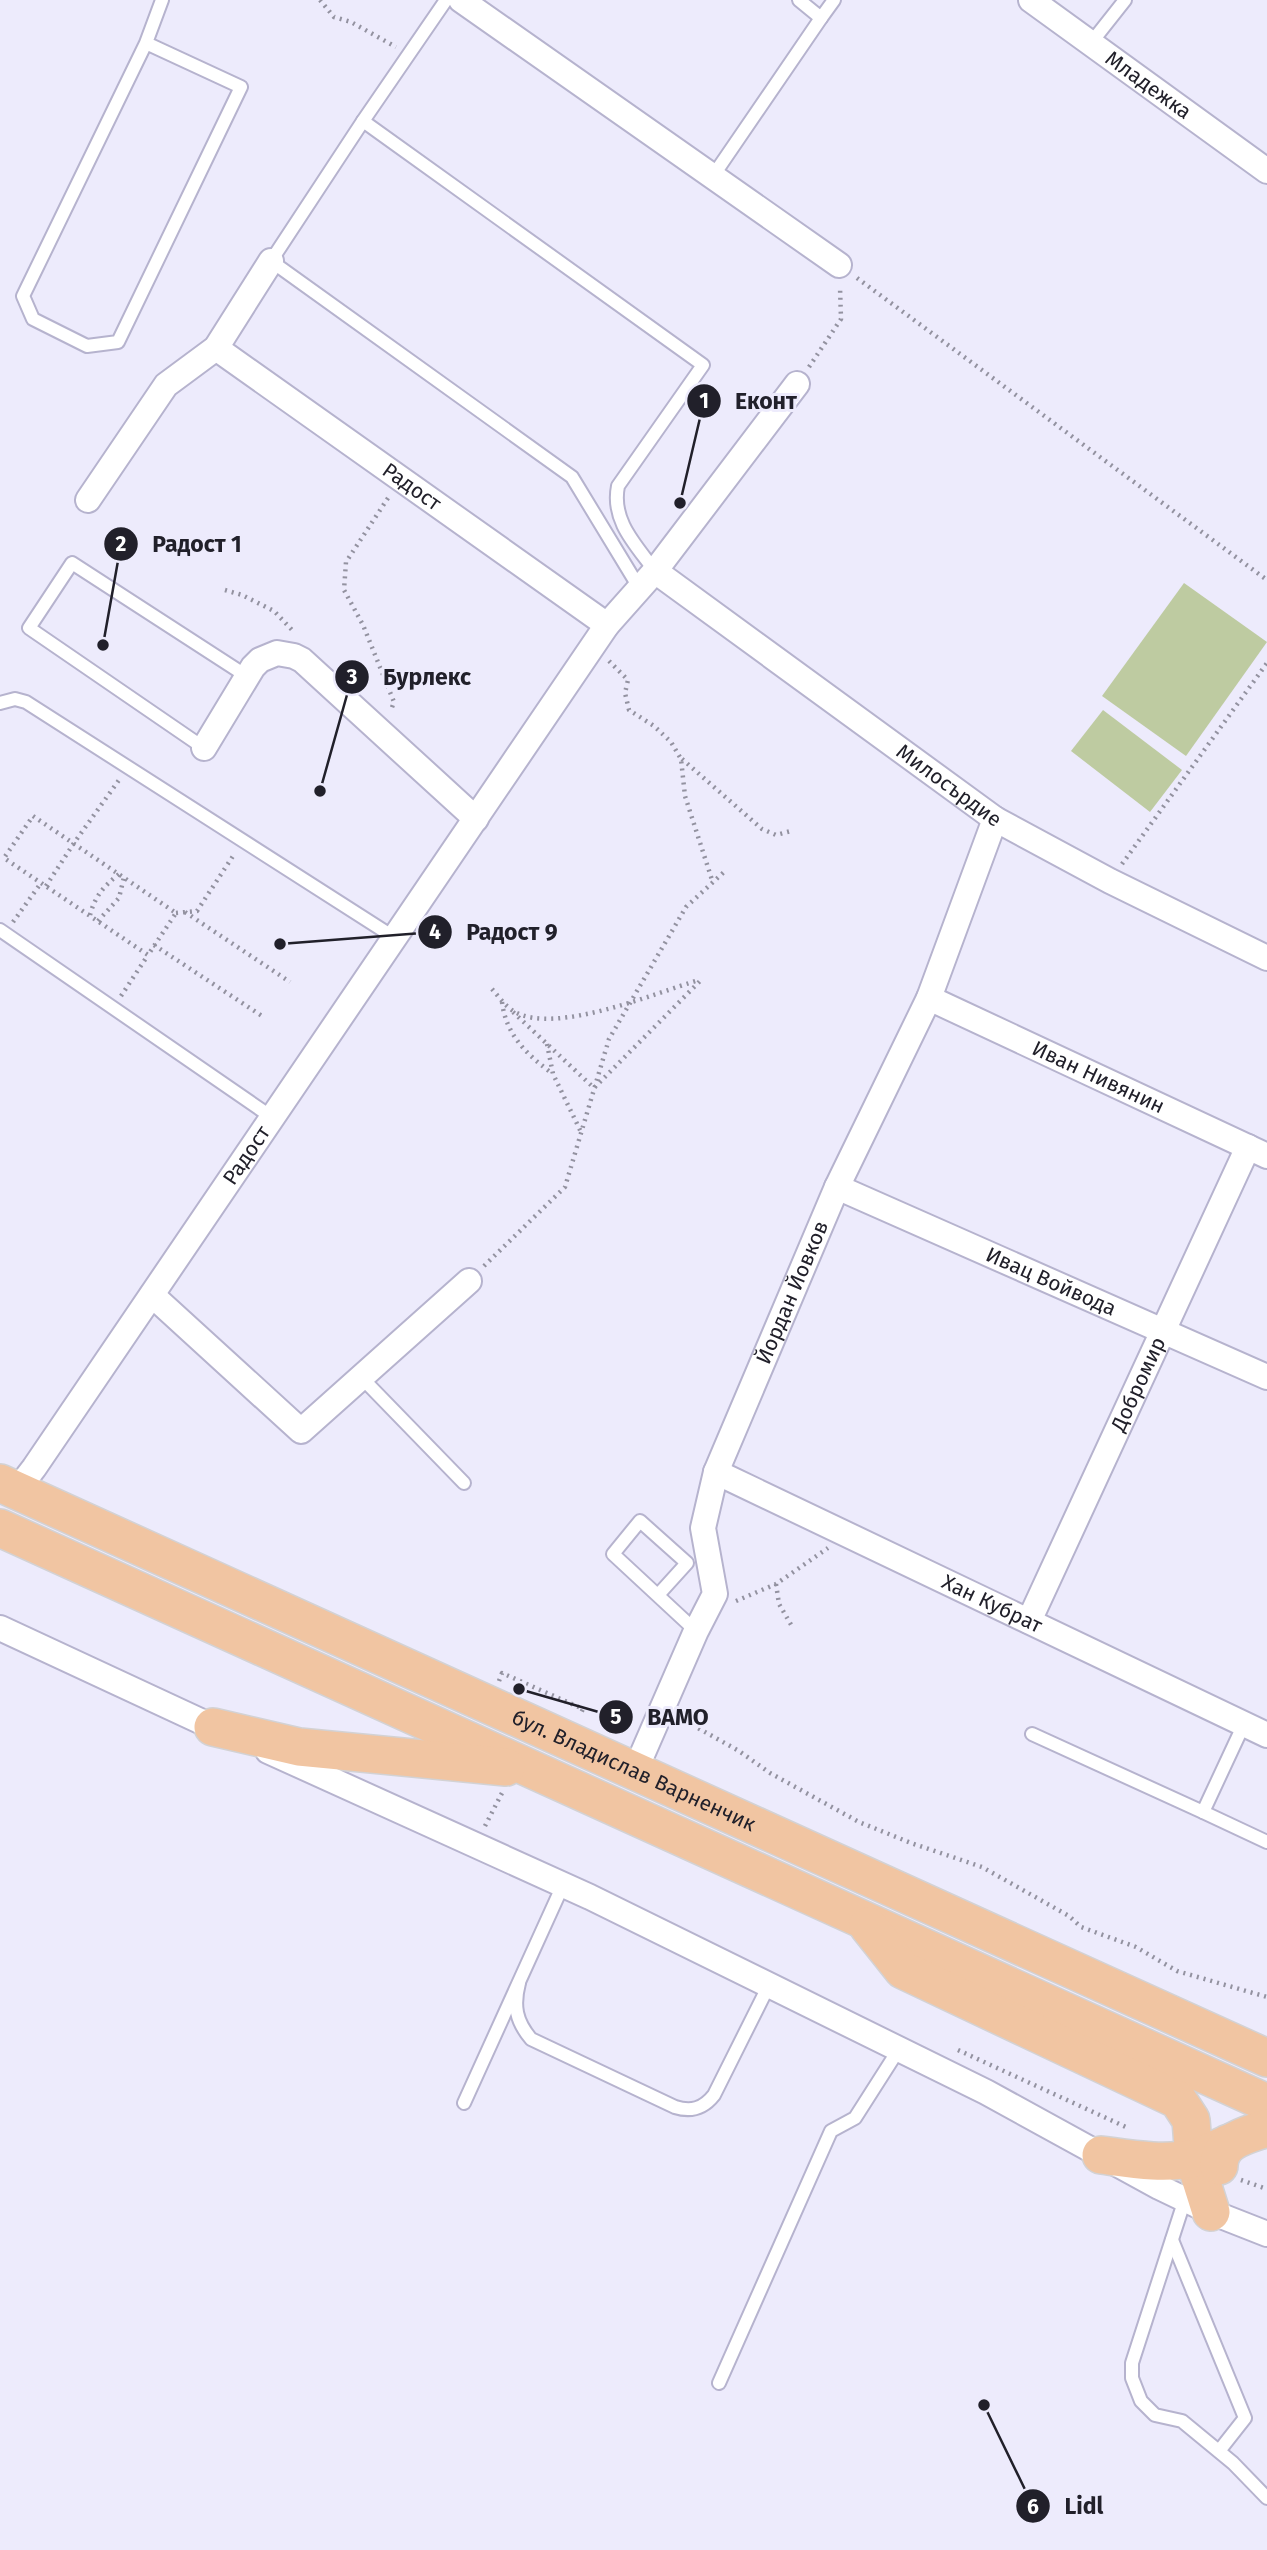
<svg xmlns="http://www.w3.org/2000/svg" width="1267" height="2550" font-family="'Fira Sans',sans-serif">
<rect width="100%" height="100%" fill="#edebfc"/>
<g fill="#becba1">
<polygon points="1184,583 1267,642 1186,756 1102,696"/>
<polygon points="1103,710 1182,770 1150,812 1071,751"/>
</g>
<g fill="none" stroke-linecap="round" stroke-linejoin="round">
<defs>
<g id="lane">
<polyline points="446,0 363,121 271,261 572,477 640,589"/>
<polyline points="799,0 821,18 834,0"/>
<polyline points="146,43 241,87 118,342 87,346 33,319 23,296 146,43 162,0"/>
<polyline points="1091,43 1125,0"/>
<path d="M363,121L703,365L618,486C611,521 636,545 655,571"/>
<polyline points="713,176 821,18"/>
<polyline points="0,703 15,699 26,702 395,938"/>
<polyline points="204,748 29,628 72,563 248,677"/>
<polyline points="0,930 273,1118"/>
<polyline points="361,1377 464,1483"/>
<polyline points="658,1595 687,1563 640,1521 613,1554 696,1631"/>
<polyline points="1244,1724 1203,1812 1267,1842"/>
<polyline points="1032,1734 1203,1812"/>
<path d="M519,1983C513,2006 516,2021 531,2039L675,2107C691,2112 703,2109 714,2095L769,1985"/>
<polyline points="464,2103 563,1885"/>
<polyline points="1185,2199 1132,2363 1132,2378 1141,2401 1155,2415 1182,2421 1233,2463 1267,2498"/>
<polyline points="1172,2240 1245,2418 1219,2451"/>
<polyline points="719,2383 831,2131 855,2118 899,2049"/>
</g>
<g id="street">
<polyline points="461,0 839,265"/>
<path id="s1" d="M1031,0L1267,171"/>
<path id="s2" d="M216,348L607,625"/>
<polyline points="88,500 166,385 216,348 271,261"/>
<path id="s3" d="M655,571L995,819L1110,881L1267,958"/>
<polyline points="204,748 253,667 260,660 277,653 294,656 302,660 476,819"/>
<path id="s4" d="M929,998L1267,1156"/>
<path id="s5" d="M837,1187L1267,1377"/>
<polyline points="152,1295 301,1431 469,1281"/>
<path id="s6" d="M716,1472L1267,1735"/>
<path id="s7" d="M17,1490L34,1468L607,625L655,571L797,384"/>
<path id="s8" d="M1029,1621L1248,1147"/>
<polyline points="0,1628 228,1734"/>
<polyline points="268,1751 590,1897 986,2092 1159,2187 1211,2212 1267,2234"/>
<path id="s9" d="M635,1771L696,1631L715,1594L703,1528L716,1472L837,1187L929,998L995,819"/>
</g>
<g id="primary">
<path id="s10" d="M0,1483L1267,2058"/>
<polyline points="0,1528 1267,2103"/>
<polyline points="213,1727 299,1747 506,1767"/>
<polyline points="868,1926 903,1970 1178,2100 1191,2120 1194,2158 1211,2212"/>
<path d="M1101,2155C1131,2159 1164,2165 1194,2158C1206,2155 1218,2148 1229,2143"/>
<path d="M1219,2166C1219,2140 1248,2135 1267,2128"/>
</g>
</defs>
<use href="#lane" stroke="#b6b3ce" stroke-width="16"/>
<use href="#street" stroke="#b6b3ce" stroke-width="28"/>
<use href="#primary" stroke="#d3d2d4" stroke-width="40"/>
<g stroke="#9392a0" stroke-width="4.5" stroke-dasharray="2 5" stroke-linecap="butt">
<polyline points="320,0 334,17 351,22 396,47"/>
<polyline points="857,278 1267,580"/>
<polyline points="809,367 841,319 840,287"/>
<polyline points="388,498 346,562 344,590 363,625 394,702 391,710"/>
<polyline points="225,590 242,595 274,611 294,632"/>
<polyline points="609,661 628,680 625,693 629,710 654,726 671,742 681,759 685,796 713,883"/>
<polyline points="682,759 762,829 776,835 791,831"/>
<polygon points="33,816 176,913 148,955 4,858"/>
<polyline points="1122,864 1267,663"/>
<polyline points="46,886 74,843 119,780"/>
<polyline points="185,912 290,982"/>
<polyline points="176,913 197,911 235,853"/>
<path d="M90,915C95,896 104,886 119,874"/>
<polyline points="98,921 119,898 124,877"/>
<polyline points="13,922 41,883"/>
<polyline points="154,945 265,1018"/>
<path d="M492,989C499,997 506,1007 515,1012C556,1035 655,993 699,980"/>
<polyline points="121,996 148,955"/>
<path d="M502,1002C506,1035 527,1055 553,1074"/>
<polyline points="513,1012 594,1088 702,979"/>
<polyline points="547,1044 553,1074 581,1132"/>
<polyline points="484,1266 565,1187 609,1039 686,907 724,872"/>
<polyline points="776,1584 779,1604 793,1628"/>
<polyline points="736,1601 776,1584 828,1548"/>
<polyline points="499,1681 502,1673 583,1709 580,1715"/>
<polyline points="680,1718 739,1751 770,1773 859,1822 911,1843 982,1867 1069,1916 1081,1927 1136,1947 1177,1971 1267,1997"/>
<polyline points="485,1826 502,1793"/>
<polyline points="958,2050 1128,2128"/>
<polyline points="1241,2180 1267,2189"/>
</g>
<use href="#lane" stroke="#fff" stroke-width="12"/>
<use href="#street" stroke="#fff" stroke-width="24"/>
<use href="#primary" stroke="#f1c5a2" stroke-width="37"/>
</g>
<g text-anchor="middle" stroke-width="6" stroke-linejoin="round" paint-order="stroke">
<g font-size="21" fill="#21202a" stroke="#edebfc">
<text dy="7" stroke="none"><textPath href="#s1" startOffset="145">Младежка</textPath></text>
<text dy="7" stroke="none"><textPath href="#s2" startOffset="240">Радост</textPath></text>
<text dy="7" stroke="none"><textPath href="#s3" startOffset="364">Милосърдие</textPath></text>
<text dy="7" stroke="none"><textPath href="#s4" startOffset="187">Иван Нивянин</textPath></text>
<text dy="7" stroke="none"><textPath href="#s7" startOffset="406">Радост</textPath></text>
<text dy="7" stroke="none"><textPath href="#s5" startOffset="234">Ивац Войвода</textPath></text>
<text dy="7" stroke="none"><textPath href="#s9" startOffset="514">Йордан Йовков</textPath></text>
<text dy="7" stroke="none"><textPath href="#s8" startOffset="261">Добромир</textPath></text>
<text dy="7" stroke="none"><textPath href="#s6" startOffset="306">Хан Кубрат</textPath></text>
<text dy="7" stroke="none"><textPath href="#s10" startOffset="696">бул. Владислав Варненчик</textPath></text>
</g>
</g>
<path fill="none" stroke="#21202a" stroke-width="2.5" d="M680 503L704 401M103 645L121 544M320 791L352 677M280 944L435 932M519 1689L616 1717M984 2405L1033 2506"/>
<g fill="#21202a" stroke="#edebfc" stroke-width="2.5">
<circle cx="680" cy="503" r="7"/>
<circle cx="103" cy="645" r="7"/>
<circle cx="320" cy="791" r="7"/>
<circle cx="280" cy="944" r="7"/>
<circle cx="519" cy="1689" r="7"/>
<circle cx="984" cy="2405" r="7"/>
<circle cx="704" cy="401" r="18"/>
<circle cx="121" cy="544" r="18"/>
<circle cx="352" cy="677" r="18"/>
<circle cx="435" cy="932" r="18"/>
<circle cx="616" cy="1717" r="18"/>
<circle cx="1033" cy="2506" r="18"/>
</g>
<g font-size="21" text-anchor="middle" font-weight="bold" fill="#fff">
<text x="704" y="408">1</text>
<text x="121" y="551">2</text>
<text x="352" y="684">3</text>
<text x="435" y="939">4</text>
<text x="616" y="1724">5</text>
<text x="1033" y="2514">6</text>
</g>
<g font-size="23" text-anchor="middle" font-weight="bold" fill="#21202a" stroke="#edebfc" stroke-width="6" stroke-linejoin="round" paint-order="stroke">
<text x="766" y="409">Еконт</text>
<text x="197" y="552">Радост 1</text>
<text x="427" y="685">Бурлекс</text>
<text x="512" y="940">Радост 9</text>
<text x="678" y="1725">ВАМО</text>
<text x="1084" y="2514">Lidl</text>
</g>
</svg>
